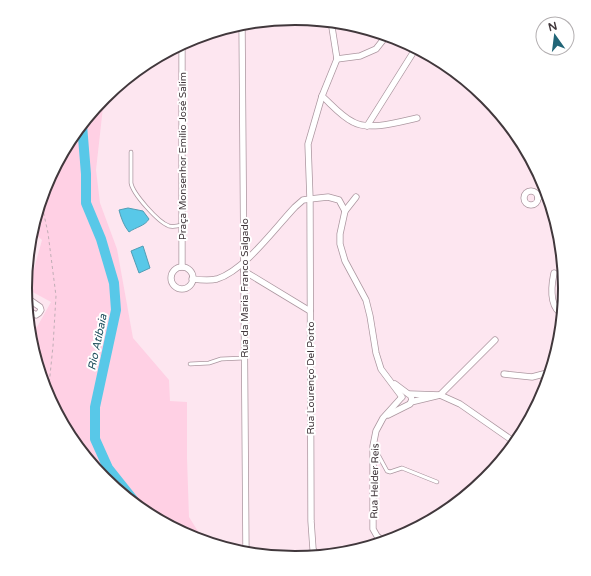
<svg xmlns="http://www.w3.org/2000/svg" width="591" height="576" font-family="'Varela Round',sans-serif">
<rect width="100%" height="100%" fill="#fde6f0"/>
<polygon fill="#ffd0e4" points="104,98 96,170 100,203 117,249 133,338 169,380 170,401 187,402 187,458 189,517 204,541 192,537 145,512 104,479 71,438 46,391 31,340 29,321 37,327 51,302 29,290 27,281 34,269 42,240 32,231 46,184 71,138"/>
<g fill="#58c8e8" stroke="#519db4">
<path d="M128,208L143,211L149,219C145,226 136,227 129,232C124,226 121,218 119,210Z"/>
<polygon points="143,246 150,268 139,273 131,251"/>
</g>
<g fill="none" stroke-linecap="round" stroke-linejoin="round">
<polyline stroke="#58c8e8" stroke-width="10" points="82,125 86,174 86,203 101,239 114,283 116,310 95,407 95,439 108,468 139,507"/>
<defs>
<g id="lane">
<path d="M131,152V183C133,194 158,222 169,226C173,227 178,226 182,225"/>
<polyline points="190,364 209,363 221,359 244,358"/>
<polyline points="374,447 387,471 390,472 402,468 437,482"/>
</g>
<g id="street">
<polyline points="242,23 246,553"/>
<polyline points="337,59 360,56 376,49 387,35"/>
<path d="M322,96C332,105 341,116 353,122C369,131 399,122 417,118"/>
<polyline points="367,126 416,48"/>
<circle cx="531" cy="198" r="7"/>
<polyline points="538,198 547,191"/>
<polyline points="345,211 356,197"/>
<polyline points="182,267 182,44"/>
<circle cx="182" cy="278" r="11"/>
<polyline points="244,271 310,311"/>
<path d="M554,273C551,287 549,307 563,315"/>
<path d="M192,279C201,280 209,281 217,279C245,270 275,228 295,207L303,200L310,199L328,197L339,200L345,211L340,234V244L345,261L366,300L370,316L376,353L381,369L402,397"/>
<polyline points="27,298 40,307 41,310 39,313 36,315 28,310"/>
<polyline points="504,374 532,377 551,372"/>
<polyline points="410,394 440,395 460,404 516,443"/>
<polyline points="411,402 440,395 495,340"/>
<polyline points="388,415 410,404 412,401 411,396 395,384"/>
<polyline points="384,542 377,536 373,529 373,446 376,431 383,418 401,398"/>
<polyline points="317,556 313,549 311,521 310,199 308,144 322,96 337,59 331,21"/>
</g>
</defs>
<use href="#lane" stroke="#ac97a0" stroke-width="4.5"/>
<use href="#street" stroke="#ac97a0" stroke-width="7"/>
<polyline stroke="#c1aeb6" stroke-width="1" stroke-dasharray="3 3" stroke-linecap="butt" points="41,201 48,233 56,296 53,346 48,395"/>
<use href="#lane" stroke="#fff" stroke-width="3"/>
<use href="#street" stroke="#fff" stroke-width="5.5"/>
</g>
<g text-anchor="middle" stroke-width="4" stroke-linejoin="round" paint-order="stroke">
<g font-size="10" fill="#41383c" stroke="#fff">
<text transform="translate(182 156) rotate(-90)" y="4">Praça Monsenhor Emílio José Salim</text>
<text transform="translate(244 288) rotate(-90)" y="4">Rua da Maria Franco Salgado</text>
<text transform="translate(310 378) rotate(-90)" y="4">Rua Lourenço Del Porto</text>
<text transform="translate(374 481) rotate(-89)" y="4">Rua Helder Reis</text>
</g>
<g font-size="11" font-style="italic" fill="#20505e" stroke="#fff">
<text transform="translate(97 342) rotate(-78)" y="4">Rio Atibaia</text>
</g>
</g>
<path d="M0 0H591V576H0ZM32 288a263 263 0 1 1 526 0a263 263 0 1 1-526 0Z" fill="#fff" fill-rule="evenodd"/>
<path fill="none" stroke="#41383c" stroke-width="2" d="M32 288a263 263 0 1 1 526 0a263 263 0 1 1-526 0Z"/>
<g transform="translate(555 36) rotate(346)"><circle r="19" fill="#ffffff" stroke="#b3afb1"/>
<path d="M0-3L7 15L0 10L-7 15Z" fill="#216577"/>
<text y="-6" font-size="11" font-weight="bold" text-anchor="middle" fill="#41383c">N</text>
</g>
</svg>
